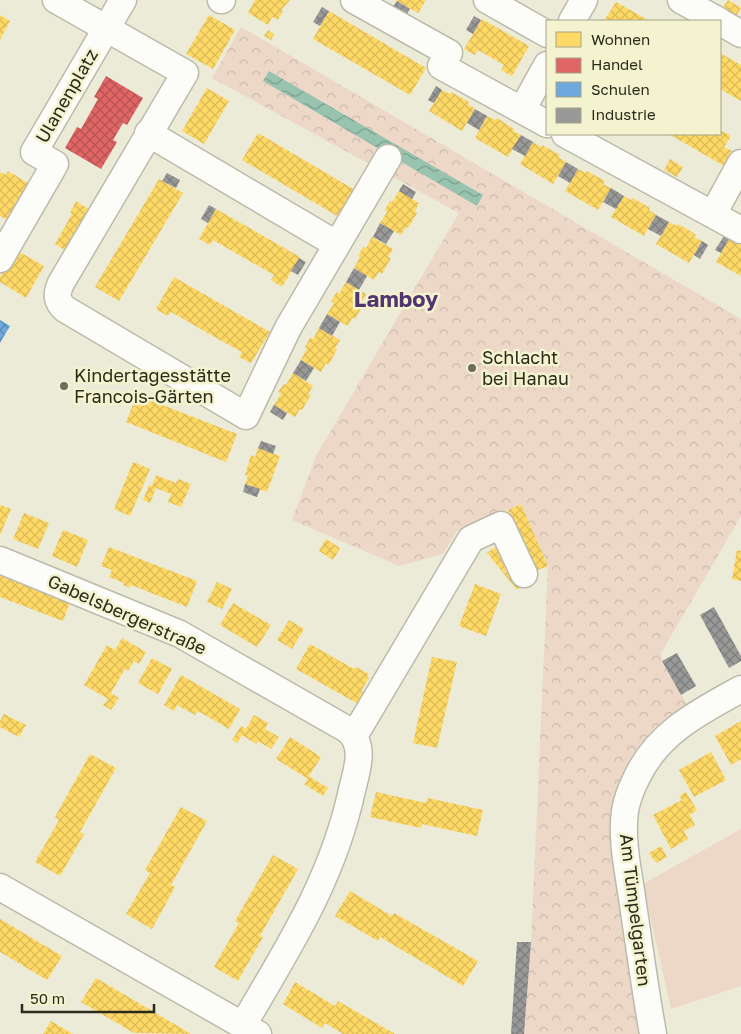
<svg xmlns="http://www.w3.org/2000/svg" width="741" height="1034" font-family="'Golos Text',sans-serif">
<defs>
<pattern id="park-crowns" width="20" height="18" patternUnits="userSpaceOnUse" patternTransform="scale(1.25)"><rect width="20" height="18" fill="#edd8c8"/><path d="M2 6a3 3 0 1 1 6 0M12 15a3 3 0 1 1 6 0" fill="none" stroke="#cbbaab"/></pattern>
<pattern id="water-waves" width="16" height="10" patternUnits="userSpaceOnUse" patternTransform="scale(1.25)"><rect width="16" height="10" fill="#97c3af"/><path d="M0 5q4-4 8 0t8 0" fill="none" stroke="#7b9f8e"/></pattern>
<pattern id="homes-cross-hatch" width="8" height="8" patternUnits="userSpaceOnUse" patternTransform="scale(1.25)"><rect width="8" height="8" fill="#ffd966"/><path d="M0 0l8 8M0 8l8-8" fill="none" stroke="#dbba58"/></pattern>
<pattern id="shops-cross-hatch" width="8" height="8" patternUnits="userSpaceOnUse" patternTransform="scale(1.25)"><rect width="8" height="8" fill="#e06666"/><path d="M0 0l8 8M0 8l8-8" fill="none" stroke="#b65453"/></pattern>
<pattern id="schools-cross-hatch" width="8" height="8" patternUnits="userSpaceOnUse" patternTransform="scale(1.25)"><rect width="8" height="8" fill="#6fa8dc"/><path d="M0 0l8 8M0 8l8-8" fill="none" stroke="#5b89b2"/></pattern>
<pattern id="industry-cross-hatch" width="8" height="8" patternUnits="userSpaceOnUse" patternTransform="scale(1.25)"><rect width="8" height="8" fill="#999"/><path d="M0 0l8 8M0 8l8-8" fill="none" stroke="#7d7d7c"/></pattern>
</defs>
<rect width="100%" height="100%" fill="#ecebd7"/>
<polygon fill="#edd8c8" points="741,829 741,986 671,1009 643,884"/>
<polygon fill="url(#park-crowns)" points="241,27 741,319 741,516 661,653 662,661 690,710 624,786 641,1034 524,1034 531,942 548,566 521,504 457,531 443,554 399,566 292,520 316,456 459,213 212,78"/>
<polygon fill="url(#water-waves)" points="269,71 483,195 477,206 263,81"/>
<g fill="url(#homes-cross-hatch)">
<polygon points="255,0 290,0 281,10 283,11 278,20 272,17 268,25 248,13"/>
<polygon points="395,0 426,0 418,13"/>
<polygon points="728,0 741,8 735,18 721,11"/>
<polygon points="616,2 648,20 647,21 604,21"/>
<polygon points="329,11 426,68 410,95 313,39"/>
<polygon points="0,15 10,21 0,40"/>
<polygon points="209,15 235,30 213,69 186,54"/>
<polygon points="482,19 529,46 512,76 501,70 504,65 478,50 475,55 464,49"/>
<polygon points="268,30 274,34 271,40 264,36"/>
<polygon points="720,53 741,65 741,101 720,89"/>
<polygon points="207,88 229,101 204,144 182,131"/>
<polygon points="442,90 450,94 451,92 469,102 468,104 475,109 462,131 429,111"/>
<polygon points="487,116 495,120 497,118 514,129 513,131 521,135 508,157 475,138"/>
<polygon points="720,130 731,136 724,147 732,151 724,166 669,134 720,134"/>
<polygon points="258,133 355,190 339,217 242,160"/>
<polygon points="533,142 541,147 542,145 560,155 558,157 566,162 553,184 520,164"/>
<polygon points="670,159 683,167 677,177 664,170"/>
<polygon points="578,169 586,173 587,171 605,181 603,184 611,188 598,210 565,191"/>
<polygon points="8,171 28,183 7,220 0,216 0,172 6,175"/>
<polygon points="159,179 183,193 119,301 95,287"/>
<polygon points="399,191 419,203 415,211 417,213 408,228 406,227 401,235 380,223 387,212 385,210 387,206 390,201 392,202"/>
<polygon points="624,196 631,200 633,198 650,208 649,210 656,215 644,236 611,217"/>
<polygon points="76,201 92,211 66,251 55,244 72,214 70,213"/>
<polygon points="216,209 300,257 282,287 271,280 274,275 213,240 210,245 199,239"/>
<polygon points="669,222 677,226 678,224 687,229 696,235 694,237 702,241 689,263 656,244"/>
<polygon points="372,237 393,249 388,257 391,258 382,274 379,272 374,280 354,268 360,257 358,256 361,251 363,247 366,248"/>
<polygon points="729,239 737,244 738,242 741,243 741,276 716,262"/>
<polygon points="16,250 44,266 26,298 0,282 0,277"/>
<polygon points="174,277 270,332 251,363 239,357 242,352 218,339 171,312 168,316 156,309"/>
<polygon points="346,282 366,294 362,302 364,304 355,319 352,318 348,326 327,314 334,303 331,301 337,292 339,294"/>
<polygon points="319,328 340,340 335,348 337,349 333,357 328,365 326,363 321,372 301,360 307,348 305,347 310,338 313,339"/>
<polygon points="293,373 313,386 308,394 311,395 306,403 302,410 300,409 295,417 274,405 281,394 278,392 284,384 286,385"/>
<polygon points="137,395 237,434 226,462 126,422"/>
<polygon points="258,448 280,456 267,492 245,484 248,476 245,475 251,455 255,457"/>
<polygon points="133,462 150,469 130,516 114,509"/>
<polygon points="156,475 176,483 178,479 191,484 181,507 168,502 171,494 156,488 150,503 143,500 149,485 152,486"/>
<polygon points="521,504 548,566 535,571 508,510"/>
<polygon points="0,505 11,509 0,535"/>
<polygon points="24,513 49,523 38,549 13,539"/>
<polygon points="63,530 88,540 77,567 52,556"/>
<polygon points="326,539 340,548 333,560 319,551"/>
<polygon points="109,547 197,581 187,607 131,585 130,588 123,585 124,583 109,577 112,570 101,566"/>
<polygon points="495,547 525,583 517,590 487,553"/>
<polygon points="737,550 741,551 741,581 732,579"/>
<polygon points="0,573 71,600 63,621 0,597"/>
<polygon points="217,582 232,589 222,609 207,602"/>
<polygon points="475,584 501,594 486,636 459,626"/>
<polygon points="233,603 271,625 257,647 220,625"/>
<polygon points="289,620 304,629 292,649 277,640"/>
<polygon points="122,638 146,652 139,664 134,661 128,671 125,669 111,693 119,698 111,710 103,705 108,699 84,685 107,645 115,650"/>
<polygon points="310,644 354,669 356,667 369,674 367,677 369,678 361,691 364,693 358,704 296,669"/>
<polygon points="432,657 457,662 437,748 413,743"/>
<polygon points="152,658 172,669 158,694 138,683"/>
<polygon points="181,675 240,709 229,729 198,711 195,715 177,705 174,711 164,705"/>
<polygon points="4,714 26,725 19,737 0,727 0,721"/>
<polygon points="254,715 268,723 265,729 279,737 271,749 258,741 256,744 242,735 237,743 232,740 241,726 246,729"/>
<polygon points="741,721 741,759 731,765 715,736"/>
<polygon points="290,737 321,757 309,776 328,788 323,796 304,784 308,779 276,759"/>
<polygon points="711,752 726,780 694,797 679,770"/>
<polygon points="90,754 116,768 80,832 84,834 60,876 35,862 59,820 55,817"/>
<polygon points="376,792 426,803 428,798 483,810 477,836 422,824 421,828 370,817"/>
<polygon points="686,792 697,810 690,815 695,825 684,831 688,839 671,849 653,815 682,800 679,796"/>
<polygon points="181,807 207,821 171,885 175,887 152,929 126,914 150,873 145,870"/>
<polygon points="661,846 667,857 656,863 649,853"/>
<polygon points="273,855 298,869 260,936 263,937 238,981 214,967 239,923 235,921"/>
<polygon points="350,891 392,916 394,913 478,961 463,986 380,937 378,941 335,916"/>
<polygon points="0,919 62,956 47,980 0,952"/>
<polygon points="96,978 149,1009 191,1034 134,1033 81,1002"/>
<polygon points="295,982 335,1006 338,1001 395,1034 343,1034 325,1023 322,1028 283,1004"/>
<polygon points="51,1021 73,1034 43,1034"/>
</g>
<polygon fill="url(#shops-cross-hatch)" points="106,76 143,98 127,125 123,123 113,140 117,142 101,169 65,148 77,127 81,129 98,99 94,97"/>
<polygon fill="url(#schools-cross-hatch)" points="0,320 10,326 0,343"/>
<g fill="url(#industry-cross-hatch)">
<polygon points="397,1 410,9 406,15 393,7"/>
<polygon points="322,7 329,11 320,26 313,22"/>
<polygon points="474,16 481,20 473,34 466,30"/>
<polygon points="436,86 442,90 434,103 428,100"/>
<polygon points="475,109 487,116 479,130 467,123"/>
<polygon points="521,135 533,142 525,156 512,149"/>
<polygon points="566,162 578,169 570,183 558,176"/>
<polygon points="167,173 180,180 176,188 162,181"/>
<polygon points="403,184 416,192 412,199 399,191"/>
<polygon points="611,188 624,196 616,209 603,202"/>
<polygon points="209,205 216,209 208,223 201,219"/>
<polygon points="656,215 669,222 661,236 648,229"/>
<polygon points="380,223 394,231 386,244 373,237"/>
<polygon points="724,236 729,239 721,253 715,250"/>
<polygon points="702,241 708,245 700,259 694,255"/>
<polygon points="299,258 306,262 298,275 291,271"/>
<polygon points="354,268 367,276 359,290 346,282"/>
<polygon points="327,314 340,322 332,336 319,328"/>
<polygon points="301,360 314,368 306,381 293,373"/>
<polygon points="274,405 287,413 283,420 270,412"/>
<polygon points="261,441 276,446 273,454 258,448"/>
<polygon points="245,484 260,489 257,497 243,492"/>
<polygon points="714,607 741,656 741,661 729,668 700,615"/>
<polygon points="677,653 696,686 681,695 662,661"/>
<polygon points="517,942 531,942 524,1034 511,1034"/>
</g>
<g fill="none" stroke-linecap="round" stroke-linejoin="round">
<defs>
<g id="minor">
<path d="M56,0L185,73L61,283C56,294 56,301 65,309L246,416L288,328L388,158"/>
<polyline points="221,0 222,0"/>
<polyline points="354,0 449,53"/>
<polyline points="487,0 547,34"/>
<polyline points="681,0 719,21"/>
<polyline points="572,21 584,0"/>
<polyline points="720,22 741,34"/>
<polyline points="441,66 547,124"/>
<polyline points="522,110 547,65"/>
<polyline points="148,133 336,244"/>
<polyline points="565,134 741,230"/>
<polyline points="713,214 741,163"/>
<polyline points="0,259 55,164 34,152 123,0"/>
<path d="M0,560L180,634L348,730C366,746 357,769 352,790C333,879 288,948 243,1025"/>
<polyline points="354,736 471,539 501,525 524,574"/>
<polyline points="0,887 258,1034"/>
<path d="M653,1034C645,989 639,944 632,898C628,869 621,840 625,811C627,799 631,789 636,779C657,733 699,712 741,689"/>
</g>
</defs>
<use href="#minor" stroke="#bcbbab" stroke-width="29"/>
<use href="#minor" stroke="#fcfcf9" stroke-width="26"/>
</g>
<g fill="#6f6e5e" stroke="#f4f3cf" stroke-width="2">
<circle cx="472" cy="368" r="5"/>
<circle cx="64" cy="386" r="5"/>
</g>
<g text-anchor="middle" stroke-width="5" stroke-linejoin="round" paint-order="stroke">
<g font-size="18" fill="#2b2b1d" stroke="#f4f3cf">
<text transform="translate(67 96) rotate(-60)" y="6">Ulanenplatz</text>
<text transform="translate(127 615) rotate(24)" y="6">Gabelsbergerstraße</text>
<text transform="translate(635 910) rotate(83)" y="6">Am Tümpelgarten</text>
</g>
<g font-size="18" fill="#2b2b1d" stroke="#f4f3cf" text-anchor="start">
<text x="482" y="364">Schlacht<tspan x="482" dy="21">bei Hanau</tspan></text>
<text x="74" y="382">Kindertagesstätte<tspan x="74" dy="21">Francois-Gärten</tspan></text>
</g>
<g font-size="22" font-weight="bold" fill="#513570" stroke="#f4f3cf">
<text x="396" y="307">Lamboy</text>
</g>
</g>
<rect x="546" y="20" width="175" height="115" fill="#f4f3cf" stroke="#a4a388"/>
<rect x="556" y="32" width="25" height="15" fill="#ffd966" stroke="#a4a388"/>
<text x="591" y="45" font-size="15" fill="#2b2b1d">Wohnen</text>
<rect x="556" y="58" width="25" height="15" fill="#e06666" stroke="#a4a388"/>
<text x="591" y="70" font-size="15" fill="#2b2b1d">Handel</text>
<rect x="556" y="82" width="25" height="15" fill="#6fa8dc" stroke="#a4a388"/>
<text x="591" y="95" font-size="15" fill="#2b2b1d">Schulen</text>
<rect x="556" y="108" width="25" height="15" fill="#999999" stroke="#a4a388"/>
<text x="591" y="120" font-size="15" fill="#2b2b1d">Industrie</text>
<path d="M22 1004v8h132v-8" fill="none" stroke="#2b2b1d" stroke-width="2.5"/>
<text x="30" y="1004" font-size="15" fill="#2b2b1d" stroke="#f4f3cf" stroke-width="4" paint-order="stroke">50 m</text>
</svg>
